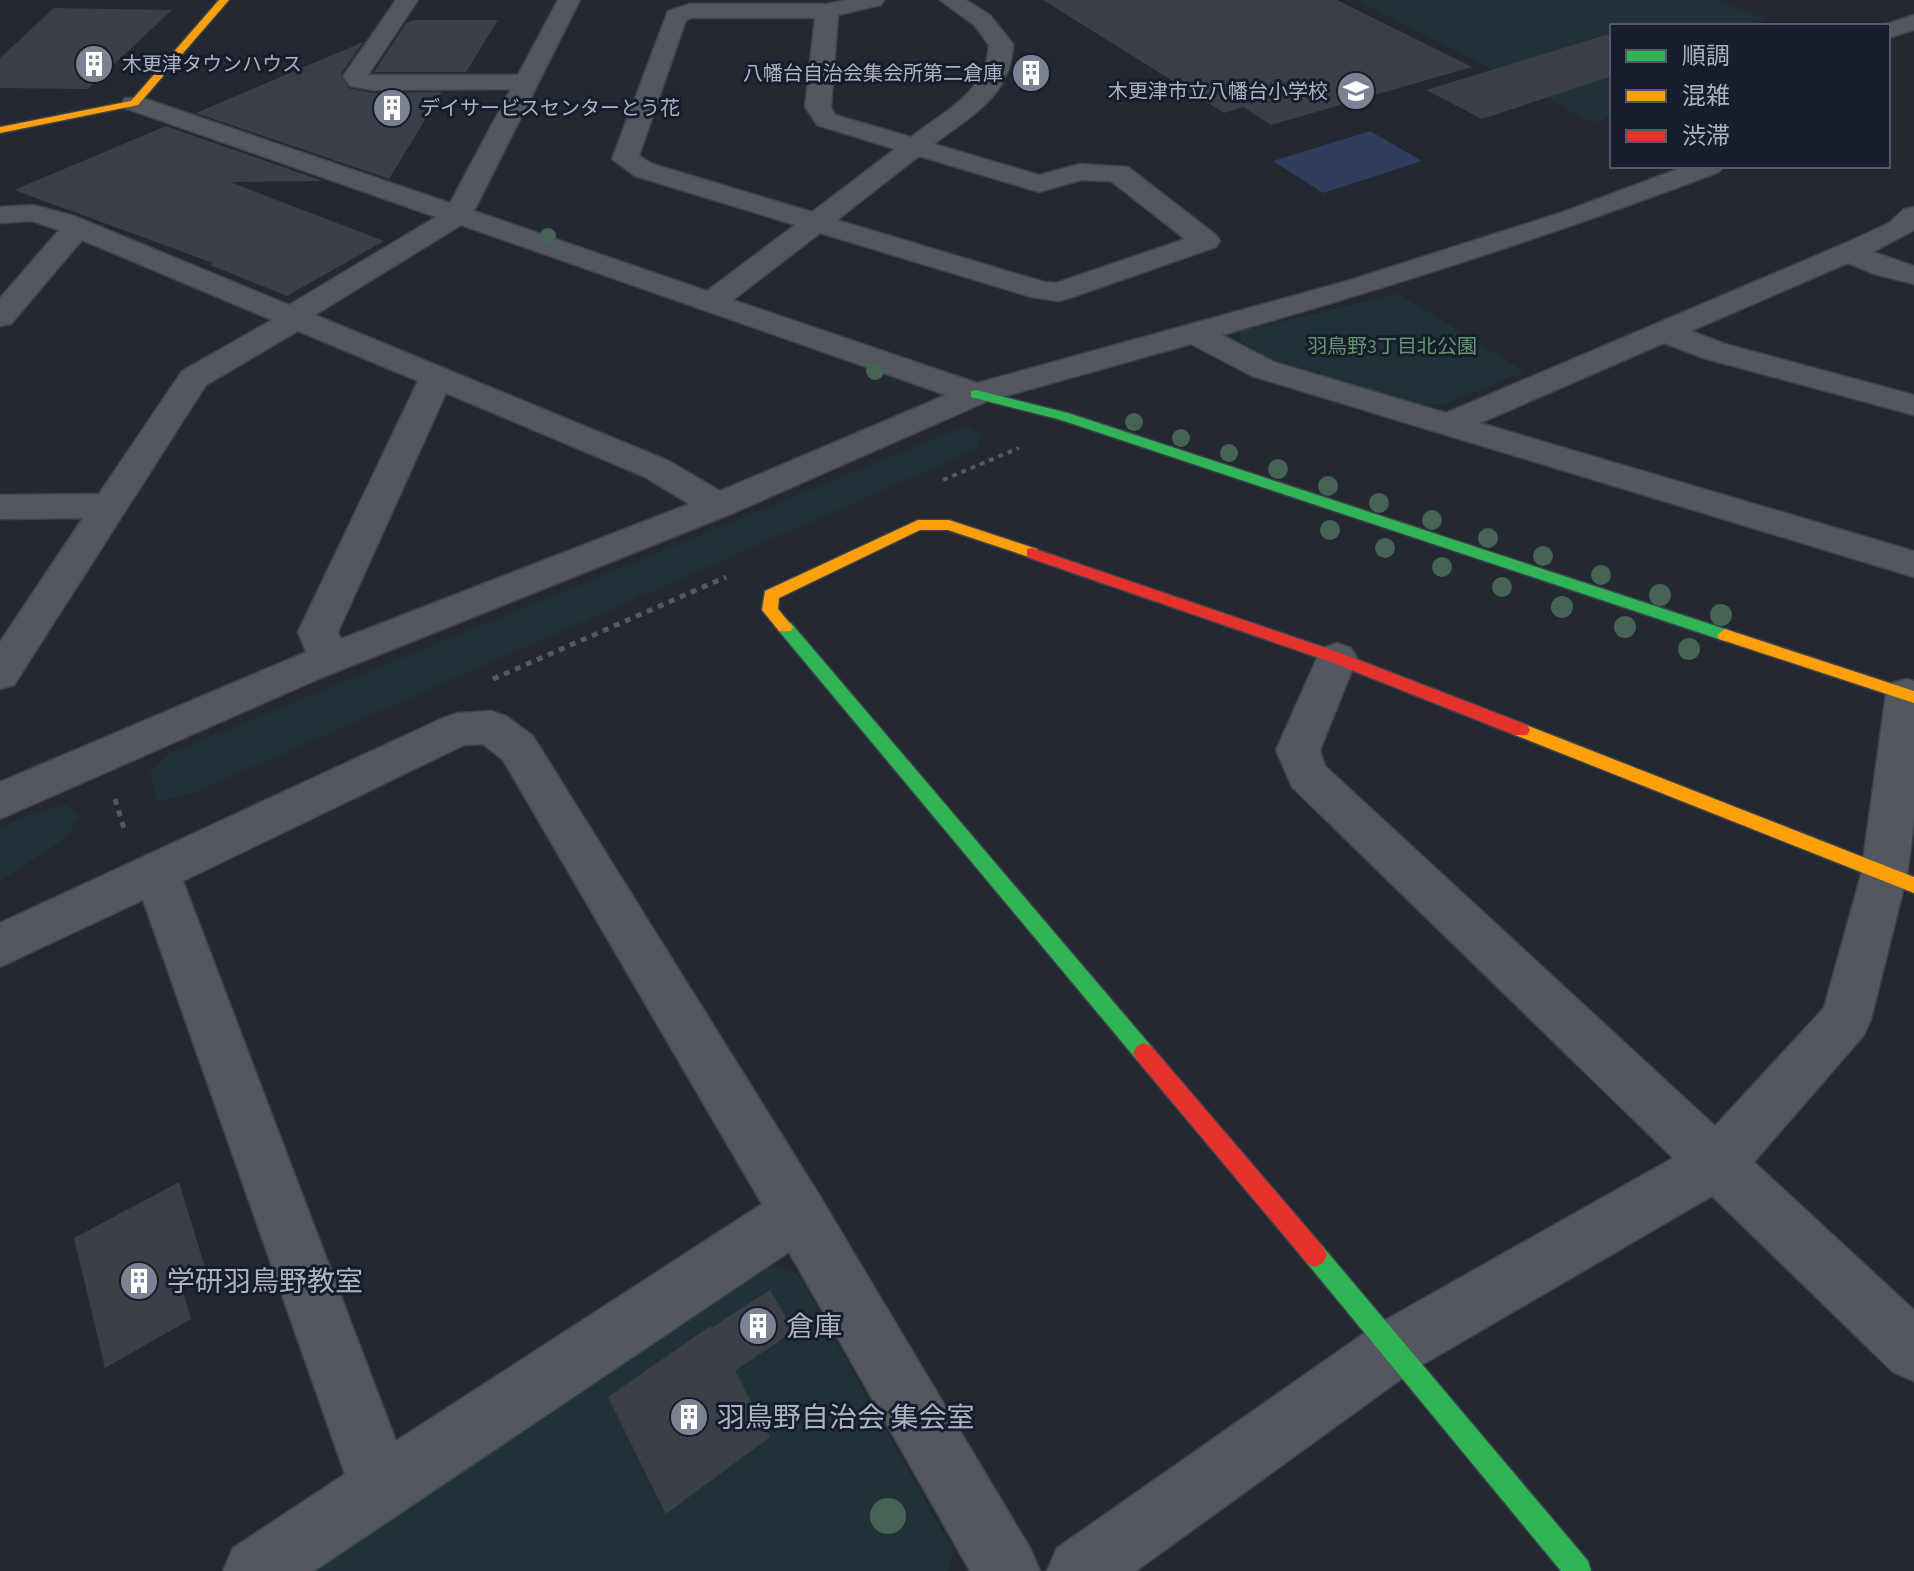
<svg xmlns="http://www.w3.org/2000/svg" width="1914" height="1571" font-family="'Source Sans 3','Noto Sans JP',sans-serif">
<rect width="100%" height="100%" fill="#232831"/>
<g fill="#203237">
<polygon points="1357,0 1719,0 1765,19 1753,26 1612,26 1612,114 1596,124"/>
<polygon points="1399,294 1525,372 1446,404 1420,404 1266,357 1238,339 1240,331"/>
<polygon points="965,426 982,435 977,449 191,794 157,801 150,772 166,755"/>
<polygon points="65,805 80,816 66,838 0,881 0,827 28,815"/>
<polygon points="768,1265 797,1273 954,1552 948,1571 299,1571"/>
</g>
<polygon fill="#2e3e5c" points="1370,131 1422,161 1323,193 1273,161"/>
<g fill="#3b3f48">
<polygon points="1043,0 1337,0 1472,67 1271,125 1243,107 1224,113"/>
<polygon points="54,8 172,10 88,89 0,88 0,58"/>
<polygon points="415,20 498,20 466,72 374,72 406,23"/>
<polygon points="1612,33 1612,76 1482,119 1426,90"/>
<polygon points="363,42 341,74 348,88 373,93 442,92 389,179 196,113"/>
<polygon points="166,126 323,181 230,182 384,241 287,296 210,265 213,263 14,190"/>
<polygon points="179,1182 207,1274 182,1288 191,1319 105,1368 74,1238"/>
<polygon points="770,1290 794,1331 735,1371 770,1437 666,1514 608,1397 710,1326 711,1328"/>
</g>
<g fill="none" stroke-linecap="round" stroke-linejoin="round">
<defs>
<g id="street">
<path d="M396,0H418L368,75H518L558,0H580L474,211L707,291L795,225L635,176L612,159L668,11L690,4H827L845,0H884L881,5L838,15L831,107L835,115L911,137C946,110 986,93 989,45L974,25L940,0H966L990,15L1013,44C1011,96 972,115 934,144L1039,175L1080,164L1128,167L1216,235L1220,241L1216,247L1070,298L1059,301L1031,297L820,233L733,300L977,383L1347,281L1563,212L1686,166H1723L1719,172C1556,234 1391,287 1222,335L1274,362L1446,413L1848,242L1889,223L1904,209L1914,207V230L1873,252L1914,266V284L1874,274L1848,263L1691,331L1725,344L1914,395V415L1703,358L1664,343L1480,423L1914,551V577L1252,376L1191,344L988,401L731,514L323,677L0,819V782L306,652L298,632L418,381L298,331L206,385L14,685L0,689V642L83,518L0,519V495L99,494L182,371L272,320L82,240L11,324L0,326V298L59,230L32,221L0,223V207L33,205L74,216L289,305L436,217L125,108L122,103L125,98H143L450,203L511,89L373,90L350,86L343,76ZM692,18H815L805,107L817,125L895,149L812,212L653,164L639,156L686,20ZM919,156L1039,192L1081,180L1111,181L1185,239L1056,283L1044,282L837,220ZM461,225L946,395L720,491L669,461L315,315ZM446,393L645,477L689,504L341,639L338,632Z"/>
<polygon points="1914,15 1914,30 1888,38 1888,26 1880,26"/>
<polygon points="1337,643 1351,648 1357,658 1320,750 1325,766 1715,1126 1824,1008 1861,875 1886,694 1892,683 1907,679 1914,681 1914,822 1907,875 1871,1019 1864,1035 1754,1162 1914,1310 1914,1381 1893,1372 1712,1196 1415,1369 1136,1571 1047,1571 1057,1548 1373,1327 1673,1158 1292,787 1276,750 1317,658 1323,648"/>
<path d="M491,711L506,716L533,736L818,1193L1030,1548L1040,1571H970L789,1252L314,1571H223L233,1548L345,1474L143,900L0,967V923L443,718L458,713ZM483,744L503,760L762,1204L396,1441L183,881L464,745Z"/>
</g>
<g id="fast">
<polygon points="976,390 1068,413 1731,631 1733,635 1725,641 1719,639 1058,419 971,397 971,391"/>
<polygon points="785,621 791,623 1151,1046 1155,1053 1151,1060 1144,1063 1137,1060 779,631 777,627 779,623"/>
<polygon points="1315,1243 1323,1247 1588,1561 1591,1571 1561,1571 1307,1263 1303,1255 1307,1247"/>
</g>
<g id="slow">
<polygon points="219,0 229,0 138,105 0,133 0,127 131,101"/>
<polygon points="918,520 949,520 1037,549 1040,553 1032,558 948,530 920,530 779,598 778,609 793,627 791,631 779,631 762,610 765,591"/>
<polygon points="1725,629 1914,691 1914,703 1719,639 1717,635"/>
<polygon points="1521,723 1914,877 1914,893 1515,735 1512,730 1515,725"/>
</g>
<g id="jam">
<polygon points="1032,548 1343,654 1527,725 1530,730 1527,735 1515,735 1331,662 1027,557 1027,549"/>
<polygon points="1144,1043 1151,1046 1323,1247 1327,1255 1323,1263 1315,1267 1307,1263 1137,1060 1133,1053 1137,1046"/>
</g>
</defs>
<use href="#street" stroke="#3f434b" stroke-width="3"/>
<use href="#fast" stroke="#3f434b" stroke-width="3"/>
<use href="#slow" stroke="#3f434b" stroke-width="3"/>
<use href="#jam" stroke="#3f434b" stroke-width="3"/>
<polyline stroke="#545a63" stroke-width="4" stroke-dasharray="5 5" stroke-linecap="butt" points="943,480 1019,448"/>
<g stroke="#545a63" stroke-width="5" stroke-dasharray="6 6" stroke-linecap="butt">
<polyline points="493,679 726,577"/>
<polyline points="115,799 125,832"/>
</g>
<use href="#street" fill="#525760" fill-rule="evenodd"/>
<use href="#fast" fill="#30b455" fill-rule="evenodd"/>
<use href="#slow" fill="#ff9f0a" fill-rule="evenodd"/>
<use href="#jam" fill="#e5322d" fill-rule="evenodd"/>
</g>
<g fill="#456454">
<circle cx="548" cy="236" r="8"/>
<circle cx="875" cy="371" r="9"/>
<circle cx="1134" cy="422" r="9"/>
<circle cx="1181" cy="438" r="9"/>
<circle cx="1229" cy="453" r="9"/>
<circle cx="1278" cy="469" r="10"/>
<circle cx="1328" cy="486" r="10"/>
<circle cx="1379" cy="503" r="10"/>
<circle cx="1432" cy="520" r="10"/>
<circle cx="1330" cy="530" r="10"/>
<circle cx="1488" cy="538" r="10"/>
<circle cx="1385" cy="548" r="10"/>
<circle cx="1543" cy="556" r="10"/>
<circle cx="1442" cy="567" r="10"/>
<circle cx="1601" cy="575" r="10"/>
<circle cx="1502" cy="587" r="10"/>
<circle cx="1660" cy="595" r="11"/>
<circle cx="1562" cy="607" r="11"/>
<circle cx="1721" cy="615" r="11"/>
<circle cx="1625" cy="627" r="11"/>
<circle cx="1689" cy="649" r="11"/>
<circle cx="888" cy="1516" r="18"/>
</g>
<defs>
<symbol id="building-disc" viewBox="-11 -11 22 22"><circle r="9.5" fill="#7b8291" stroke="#171e2b"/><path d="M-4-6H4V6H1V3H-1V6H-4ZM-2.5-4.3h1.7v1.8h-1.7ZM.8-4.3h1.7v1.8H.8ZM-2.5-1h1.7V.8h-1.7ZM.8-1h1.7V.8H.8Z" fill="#fff"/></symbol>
<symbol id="school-disc" viewBox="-11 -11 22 22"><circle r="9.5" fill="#7b8291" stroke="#171e2b"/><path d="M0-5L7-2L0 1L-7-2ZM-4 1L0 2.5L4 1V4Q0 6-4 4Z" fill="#fff"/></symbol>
</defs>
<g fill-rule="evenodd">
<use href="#building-disc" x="72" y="42" width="44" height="44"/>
<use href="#building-disc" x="1009" y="51" width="44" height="44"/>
<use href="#school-disc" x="1334" y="69" width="44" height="44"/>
<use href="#building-disc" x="370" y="86" width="44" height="44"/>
<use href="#building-disc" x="117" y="1259" width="44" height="44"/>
<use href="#building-disc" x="736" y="1304" width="44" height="44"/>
<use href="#building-disc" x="667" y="1395" width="44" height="44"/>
</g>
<g text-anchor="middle" stroke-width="6" stroke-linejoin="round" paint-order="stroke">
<g font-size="20" fill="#aab3c5" stroke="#171e2b" text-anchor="start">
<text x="122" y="71">木更津タウンハウス</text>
<text x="1003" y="80" text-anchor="end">八幡台自治会集会所第二倉庫</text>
<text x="1328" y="98" text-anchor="end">木更津市立八幡台小学校</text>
<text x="420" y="115">デイサービスセンターとう花</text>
</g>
<g font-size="20" fill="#619671" stroke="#171e2b">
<text x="1392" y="353">羽鳥野3丁目北公園</text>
</g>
<g font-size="28" fill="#aab3c5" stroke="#171e2b" text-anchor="start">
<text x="167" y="1291">学研羽鳥野教室</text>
<text x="786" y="1336">倉庫</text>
<text x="717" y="1427">羽鳥野自治会 集会室</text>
</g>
</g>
<rect x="1610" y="24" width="280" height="144" fill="#171e2b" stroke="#525a69" stroke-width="2"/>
<rect x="1626" y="50" width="40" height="12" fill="#30b455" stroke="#525a69" stroke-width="2"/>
<text x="1682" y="64" font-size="24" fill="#aab3c5">順調</text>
<rect x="1626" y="90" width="40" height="12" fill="#ff9f0a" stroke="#525a69" stroke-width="2"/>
<text x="1682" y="104" font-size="24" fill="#aab3c5">混雑</text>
<rect x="1626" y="130" width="40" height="12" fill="#e5322d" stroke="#525a69" stroke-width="2"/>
<text x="1682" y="144" font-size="24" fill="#aab3c5">渋滞</text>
</svg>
